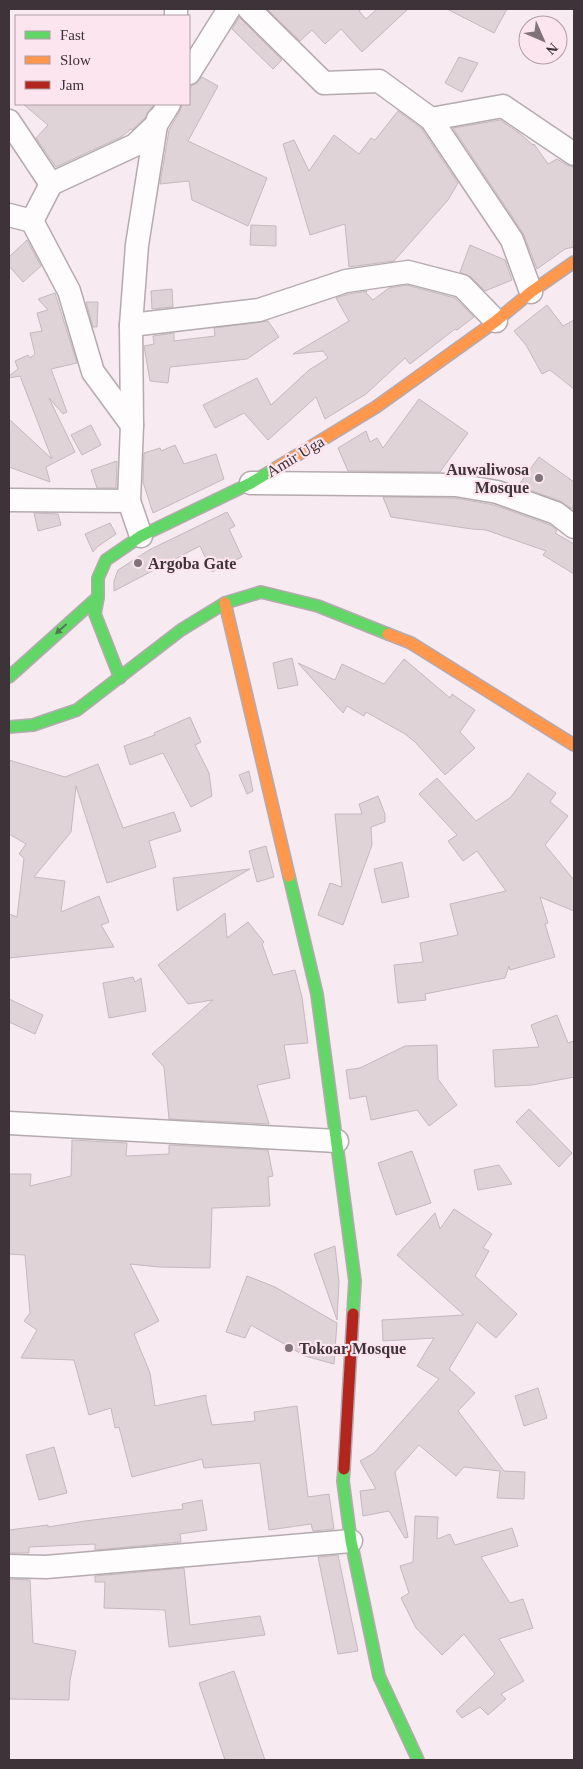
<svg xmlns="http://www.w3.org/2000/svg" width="583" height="1769" font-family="Georgia,serif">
<rect width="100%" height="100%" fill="#f7eaf0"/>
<g fill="#dfd3d8" stroke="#c4b9be">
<polygon points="267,9 362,9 359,11 366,19 377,9 408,9 362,52 341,29 325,44 312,30 300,41"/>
<polygon points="447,9 507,9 494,33"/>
<polygon points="239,17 282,60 273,69 232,29"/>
<polygon points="459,57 478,63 462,92 445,83"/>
<polygon points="202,77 218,86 188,141 267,178 248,226 192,200 189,181 160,184 169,130 180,111 182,104 189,104 189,91 192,85 196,84"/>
<polygon points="23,104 154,104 145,118 132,130 131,129 121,137 56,167 36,138 48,125"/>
<polygon points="398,111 421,128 458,183 448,200 394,261 349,267 345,224 310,235 283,144 294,140 309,171 334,135 359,154 371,138 375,140"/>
<polygon points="500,120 519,133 533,145 534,144 548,164 557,159 567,165 574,167 574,247 565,249 537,269 523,233 453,128"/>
<polygon points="251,225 276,226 276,246 250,245"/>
<polygon points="27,240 41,266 23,282 9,266 9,257"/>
<polygon points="470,245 505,260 512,280 485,291 471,277 460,272"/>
<polygon points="407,285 455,298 474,317 457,330 455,329 410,364 405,358 366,394 325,419 316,397 268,440 244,413 215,428 203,405 257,378 271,405 309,370 328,358 323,351 293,354 349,321 336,298 349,294 367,291 366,293 373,300 389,288"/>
<polygon points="172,289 173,307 152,309 151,291"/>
<polygon points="55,293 77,363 51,369 67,412 63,414 49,398 75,452 46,467 50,482 9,467 9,419 52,459 20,376 9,378 9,376 18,369 15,361 28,355 30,358 35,354 30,333 42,331 37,313 48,310 38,299"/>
<polygon points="86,302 98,302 97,327 93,327"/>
<polygon points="547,305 563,326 574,320 574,389 550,370 542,374 526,345 514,331"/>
<polygon points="268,321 279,337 247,359 170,367 168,383 150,381 144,346 154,344 153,336 174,333 174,341 215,336 214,328"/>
<polygon points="419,399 468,433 440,472 348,471 338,448 366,431 370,442 377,438 383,448"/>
<polygon points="91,425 101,445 82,455 71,435"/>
<polygon points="175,445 184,464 216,454 224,479 153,513 143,482 144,453 160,448 161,451"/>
<polygon points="539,457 574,482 574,505 572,509 560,501 518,486"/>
<polygon points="117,461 116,488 97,488 91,470"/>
<polygon points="383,497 455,498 494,505 550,525 557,530 555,533 574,544 574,574 543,555 546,551 486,530 472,529 391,517"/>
<polygon points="227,512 235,526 229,529 242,557 212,572 200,546 114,591 114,581 118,570 149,550"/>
<polygon points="34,513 58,514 61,525 38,531"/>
<polygon points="110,523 116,534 97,547 93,552 85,534"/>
<polygon points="292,658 298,685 278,689 273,663"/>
<polygon points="404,659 450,698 452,694 475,710 460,732 475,748 445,775 415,742 405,734 366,712 364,716 347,706 343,713 298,663 335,680 342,664 384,684"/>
<polygon points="190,717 201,742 195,745 209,773 212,796 191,807 163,753 130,765 124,746 155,735 154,733"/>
<polygon points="9,760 65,777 98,764 123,828 174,812 181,831 149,841 156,867 107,883 76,786 71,832 34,877 65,881 61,912 99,896 109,922 101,925 114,947 9,958 9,914 17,917 24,858 19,854 26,844 9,834"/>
<polygon points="249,771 253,791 247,794 239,775"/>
<polygon points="528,773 556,793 550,802 568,816 545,845 574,880 574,911 540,897 548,923 545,924 555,957 510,970 509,966 505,978 425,994 426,1000 398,1003 394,965 423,962 420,943 458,935 450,904 506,891 477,851 463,861 448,841 457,835 419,794 437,778 476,821 511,797"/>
<polygon points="378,796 385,814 385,822 371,827 372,845 343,925 318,915 330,883 342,887 335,814 362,814 359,804"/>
<polygon points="266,846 274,877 257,882 249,851"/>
<polygon points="402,862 409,897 382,903 374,869"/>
<polygon points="250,869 177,911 173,878"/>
<polygon points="225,913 227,938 248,922 264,942 262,944 273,975 295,970 302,997 308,1043 284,1045 290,1078 257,1085 269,1124 169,1119 164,1067 152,1054 213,1000 188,1004 158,965"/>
<polygon points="133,977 135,982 141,978 146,1011 109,1018 103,983"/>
<polygon points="9,999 43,1015 35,1034 9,1022"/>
<polygon points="557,1015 568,1043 574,1041 574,1077 532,1085 495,1087 493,1050 539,1047 531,1025"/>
<polygon points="437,1045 438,1079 457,1105 429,1126 417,1110 371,1120 366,1096 350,1099 346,1070 360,1068 405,1046"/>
<polygon points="529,1109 572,1153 559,1167 516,1122"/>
<polygon points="72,1140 127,1143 126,1156 169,1154 169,1145 268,1150 273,1176 268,1177 270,1206 212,1208 210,1268 159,1267 130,1264 159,1321 134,1334 150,1373 155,1406 206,1395 206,1400 212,1425 255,1421 254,1412 297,1406 308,1497 329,1494 334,1529 313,1531 311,1524 269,1530 260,1463 204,1468 202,1459 132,1477 119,1427 115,1428 111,1408 89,1415 74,1360 21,1358 37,1330 24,1321 30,1313 25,1255 9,1254 9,1174 31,1174 30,1186 71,1176"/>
<polygon points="412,1151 431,1203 396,1215 378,1163"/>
<polygon points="499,1165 512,1184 478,1190 474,1170"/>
<polygon points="454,1209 492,1234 483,1248 489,1251 475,1276 517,1314 496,1338 477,1322 449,1369 475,1393 458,1411 504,1471 525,1472 524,1499 497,1498 500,1471 464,1467 456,1476 419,1445 395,1472 408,1537 405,1538 389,1511 363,1516 360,1491 376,1489 360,1461 374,1453 439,1379 417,1366 434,1338 383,1341 382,1320 464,1315 397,1255 435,1213 440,1229"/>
<polygon points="335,1246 339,1282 337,1320 314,1254"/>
<polygon points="247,1276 275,1287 337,1323 334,1364 305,1356 251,1325 245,1338 226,1332"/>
<polygon points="538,1388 547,1418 524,1426 515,1396"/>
<polygon points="54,1447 67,1493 39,1500 26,1455"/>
<polygon points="202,1500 207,1530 180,1534 181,1542 95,1550 95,1544 29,1547 29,1553 9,1553 9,1530 48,1525 48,1527 85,1521 183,1509 182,1504"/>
<polygon points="415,1516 438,1517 437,1539 450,1534 455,1545 512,1528 518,1546 481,1557 510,1603 523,1599 533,1628 499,1639 524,1681 501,1694 506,1699 488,1715 480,1707 462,1718 456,1711 495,1674 464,1634 442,1655 416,1628 401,1598 409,1593 400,1566 413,1562"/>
<polygon points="338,1555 358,1651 338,1654 318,1557"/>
<polygon points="184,1568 190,1625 260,1616 265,1635 169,1647 165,1610 104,1608 105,1582 95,1582 95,1576"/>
<polygon points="9,1579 30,1580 33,1643 76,1651 70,1680 69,1700 9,1699"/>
<polygon points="234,1671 265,1760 225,1760 199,1683"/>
</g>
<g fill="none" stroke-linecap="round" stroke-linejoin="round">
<defs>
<g id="street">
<polyline points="249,9 324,83 379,81 431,119 512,240 531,292"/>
<polyline points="176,16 176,9"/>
<polyline points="189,73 229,9"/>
<polyline points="431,119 503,106 574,154"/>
<polyline points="9,121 51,184"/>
<polyline points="9,215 32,221 69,291 93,372 132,425"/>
<polyline points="32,221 51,184 135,145 156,125 158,119"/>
<polyline points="131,325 259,310 346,281 408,272 462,286 496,321"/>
<polyline points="251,483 456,485 497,492 556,513 574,527"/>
<polyline points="9,500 129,501 141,536"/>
<polyline points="129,501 132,425 131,325 137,245 156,125 169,104"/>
<polyline points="9,1123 337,1141"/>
<polyline points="9,1566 46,1567 351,1541"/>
</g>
<g id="fast">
<polyline points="9,677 98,597"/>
<polyline points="120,678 95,614 98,597 98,578 106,560 141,536 251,483 276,468"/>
<polyline points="9,727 33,725 77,710 181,630 225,603 261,592 318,606 388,634"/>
<polyline points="289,876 317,994 355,1281 353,1314"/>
<polyline points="344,1469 343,1481 351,1541 379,1676 418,1760"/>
</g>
<g id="slow">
<polyline points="276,468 376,407 496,321 531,292 574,262"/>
<polyline points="225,603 289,876"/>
<polyline points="388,634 411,643 574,745"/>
</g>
<polyline id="jam" points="344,1469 353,1314"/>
</defs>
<use href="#street" stroke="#b4aaaf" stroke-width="25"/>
<use href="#fast" stroke="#b4aaaf" stroke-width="14"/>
<use href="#slow" stroke="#b4aaaf" stroke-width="14"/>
<use href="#jam" stroke="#b4aaaf" stroke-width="14"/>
<use href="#street" stroke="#fefcfd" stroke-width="22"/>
<use href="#fast" stroke="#63d668" stroke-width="11"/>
<use href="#slow" stroke="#ff974d" stroke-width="11"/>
<use href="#jam" stroke="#b3261e" stroke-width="11"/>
</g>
<defs><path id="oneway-solid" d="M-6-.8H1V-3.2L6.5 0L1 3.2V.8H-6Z" transform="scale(1.25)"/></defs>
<use fill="#4f7c4e" href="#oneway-solid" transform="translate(61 629) rotate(138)"/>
<g fill="#7f7378" stroke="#fce5ef" stroke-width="2">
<circle cx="539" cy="478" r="5"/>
<circle cx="138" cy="563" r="5"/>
<circle cx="289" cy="1348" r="5"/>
</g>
<g text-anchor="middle" stroke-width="4.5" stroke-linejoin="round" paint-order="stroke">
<g font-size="16" fill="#3e3338" stroke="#fce5ef">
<text transform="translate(295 456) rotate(-31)" y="6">Amir Uga</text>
</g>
<g font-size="16" font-weight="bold" fill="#3e3338" stroke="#fce5ef" text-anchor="start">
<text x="529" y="475" text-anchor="end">Auwaliwosa<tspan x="529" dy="18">Mosque</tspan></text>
<text x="148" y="569">Argoba Gate</text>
<text x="299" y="1354">Tokoar Mosque</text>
</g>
</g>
<rect width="583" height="1769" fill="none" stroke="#3e3338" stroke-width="20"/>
<rect x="15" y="15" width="175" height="90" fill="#fce5ef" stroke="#b09ea6"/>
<rect x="25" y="31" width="25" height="8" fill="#63d668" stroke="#b09ea6"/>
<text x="60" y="40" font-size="15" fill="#3e3338">Fast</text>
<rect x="25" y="56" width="25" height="8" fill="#ff974d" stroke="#b09ea6"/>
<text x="60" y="65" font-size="15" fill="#3e3338">Slow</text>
<rect x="25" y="81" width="25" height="8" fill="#b3261e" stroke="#b09ea6"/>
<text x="60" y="90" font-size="15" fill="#3e3338">Jam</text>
<g transform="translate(543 40) rotate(135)"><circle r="24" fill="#fce5ef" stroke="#b09ea6"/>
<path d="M0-4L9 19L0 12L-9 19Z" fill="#7f7378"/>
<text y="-8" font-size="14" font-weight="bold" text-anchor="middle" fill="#3e3338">N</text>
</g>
</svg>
